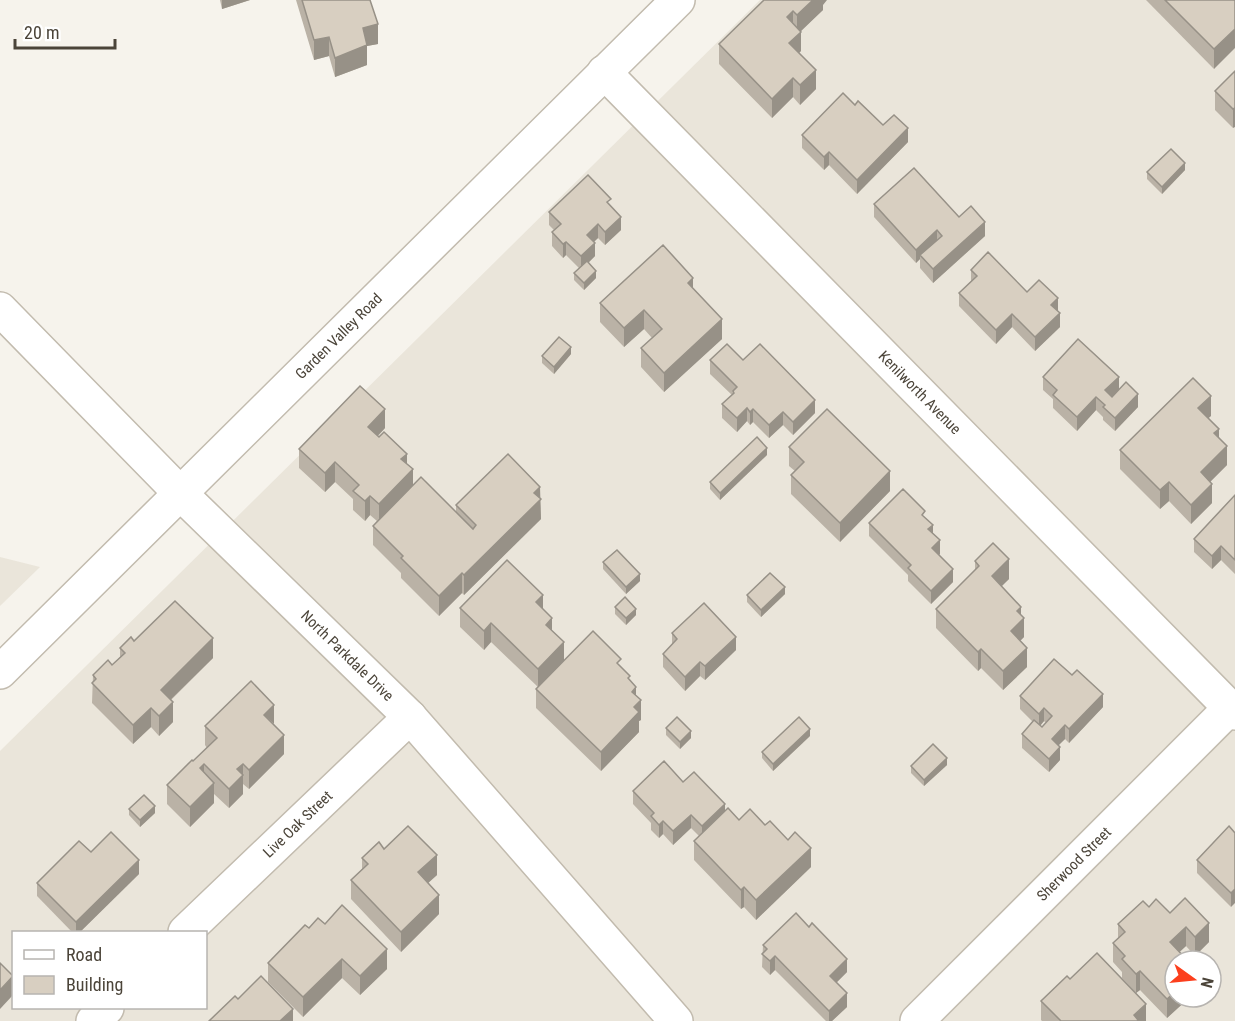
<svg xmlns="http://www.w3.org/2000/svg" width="1235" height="1021" font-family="'Roboto Condensed',sans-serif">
<rect width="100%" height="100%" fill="#f6f3ec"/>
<g fill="#eae5da" fill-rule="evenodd">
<path d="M760,0H1235V1021H0V751ZM14,932H206V1008H14ZM1175,961H1211V997H1175Z"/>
<polygon points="0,557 40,567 0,606"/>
</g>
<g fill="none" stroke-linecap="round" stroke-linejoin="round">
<defs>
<g id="minor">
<path id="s1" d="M604,72L1235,713"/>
<polyline points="0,309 181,494"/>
<path id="s2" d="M185,932L410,717"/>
<polyline points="93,1021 107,1008"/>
<path id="s3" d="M917,1021L1230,708"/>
</g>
<g id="tertiary">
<path id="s4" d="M181,494L410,717L676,1021"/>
<path id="s5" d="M0,672L678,0"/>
</g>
</defs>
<use href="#minor" stroke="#c2bbae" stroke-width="36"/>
<use href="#tertiary" stroke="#c2bbae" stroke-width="36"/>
<use href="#minor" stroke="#fff" stroke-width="33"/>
<use href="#tertiary" stroke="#fff" stroke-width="33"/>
</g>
<g fill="#bab2a6" fill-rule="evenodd">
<polygon points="220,0 250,0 222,9"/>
<polygon points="296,0 370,0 378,44 367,46 367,65 335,77 329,56 314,60"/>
<polygon points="764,0 823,5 823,10 800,31 801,51 799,53 816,89 800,105 793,97 772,118 719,64 719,44"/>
<polygon points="1146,0 1234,0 1214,69"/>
<polygon points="1235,71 1233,128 1215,110 1215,91"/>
<polygon points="855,105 883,125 908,142 857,194 829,165 824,170 802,148 802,135"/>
<polygon points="1185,170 1162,194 1147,179 1147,172"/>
<polygon points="874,204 959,217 985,236 933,283 920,268 920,259 916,263 874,217"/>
<polygon points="611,207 621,230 605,245 598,238 594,242 595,256 588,263 596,278 584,290 574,280 574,273 579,268 566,255 563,258 552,246 552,232 554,230 549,225 549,212"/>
<polygon points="971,270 1058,312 1060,327 1035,351 1012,327 996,344 959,306 959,293 971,281"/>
<polygon points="693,288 722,339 664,392 641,367 641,348 652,338 644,329 624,347 600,322 600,303"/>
<polygon points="571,354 554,374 542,363 542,356"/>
<polygon points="710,360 743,360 815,413 793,435 783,425 769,438 753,422 750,425 747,421 737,432 722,418 722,404 732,395 710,374"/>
<polygon points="1043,377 1119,390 1138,407 1115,431 1103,420 1103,417 1096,410 1077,431 1053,408 1053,399 1043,390"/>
<polygon points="1211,416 1208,418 1219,438 1227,465 1210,482 1212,503 1191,524 1169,501 1160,509 1120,469 1120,450"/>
<polygon points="385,428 378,436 407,464 413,485 456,512 456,505 540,499 541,519 464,595 462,593 439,616 401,578 401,573 373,545 373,526 377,521 370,515 365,521 353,510 353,499 335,482 325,492 299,468 299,449"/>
<polygon points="789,447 890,491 840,542 791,494 791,475 795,471 789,466"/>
<polygon points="767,455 720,500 710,489 710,482"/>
<polygon points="1235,495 1235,574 1221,560 1212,569 1194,552 1194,539"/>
<polygon points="925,518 933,534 940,554 939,554 953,582 931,604 908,581 908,575 869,536 869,523"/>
<polygon points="975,561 1009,579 1001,586 1021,615 1024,637 1020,641 1027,667 1003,690 981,668 978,671 936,628 936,609 975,570"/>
<polygon points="603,562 640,581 626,594 603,569"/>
<polygon points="785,594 761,617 747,602 747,595"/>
<polygon points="615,607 636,615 626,625 615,614"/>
<polygon points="460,608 543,610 564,661 621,667 630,681 636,696 641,720 639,721 639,732 601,771 536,708 536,689 538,687 491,642 484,650 460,627"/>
<polygon points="672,633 736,650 705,680 700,676 685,691 663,667 663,654 672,644"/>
<polygon points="134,641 213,658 171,700 173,722 159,736 151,727 133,744 92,703 93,675 112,665 120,657 120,648"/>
<path d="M1020,696L1103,707L1069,743L1065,739L1058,745L1060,760L1049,772L1022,748V734L1033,722L1020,709ZM1044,721L1046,723L1042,727L1040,726Z"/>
<polygon points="274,724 284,754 249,789 243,784 243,794 229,808 214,794 214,803 190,827 167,804 167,785 207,748 205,745 205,726"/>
<polygon points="666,728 691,738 680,749 666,735"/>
<polygon points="810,736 773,771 762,758 762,752"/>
<polygon points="947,765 924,786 911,773 911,766"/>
<polygon points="683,782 739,820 765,825 811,867 756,920 744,907 741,909 694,860 694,841 699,836 691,828 673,845 663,834 659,838 651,830 651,823 633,804 633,791"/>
<polygon points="129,809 155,813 140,827 129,815"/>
<polygon points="1235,833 1231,907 1197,873 1197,860"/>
<polygon points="384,849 437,875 428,883 439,914 401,952 351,899 351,880 362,869 362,858"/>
<polygon points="139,874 79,933 73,933 37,896 37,883"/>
<polygon points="1149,907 1170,913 1209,942 1195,956 1186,946 1179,952 1175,997 1190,997 1167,1018 1140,990 1136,993 1122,978 1122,972 1113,962 1113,943 1118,938 1118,924"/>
<polygon points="325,924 387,969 360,995 342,978 303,1017 268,982 268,963 309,928"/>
<polygon points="763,945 847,972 836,983 847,1007 832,1021 826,1021 775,970 770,975 762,967"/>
<polygon points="1070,979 1146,1021 1042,1021 1041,1020 1041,1001"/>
</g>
<g fill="#979187">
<polygon points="222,0 250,0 222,9"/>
<polygon points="813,0 827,0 823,5 823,10 797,35 797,15"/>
<polygon points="793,11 793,30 787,17"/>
<polygon points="378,24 378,44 367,46 367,65 335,77 335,58 363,28"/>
<polygon points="1235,29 1235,48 1214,69 1214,49"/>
<polygon points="801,32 801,51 789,62 789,43"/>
<polygon points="329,37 329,56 314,60 314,40"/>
<polygon points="816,70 816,89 800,105 800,85"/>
<polygon points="793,78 793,97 772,118 772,99"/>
<polygon points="1235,108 1235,127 1233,128 1233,109"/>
<polygon points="908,128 908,142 857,194 857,180"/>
<polygon points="829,152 829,165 824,170 824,157"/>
<polygon points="1185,163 1185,170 1162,194 1162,187"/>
<polygon points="621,217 621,230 605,245 605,232"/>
<polygon points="985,222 985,236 933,283 933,269"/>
<polygon points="598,224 598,238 587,248 587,235"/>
<polygon points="937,230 937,243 920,255 920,259 916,263 916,250"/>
<polygon points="566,242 566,255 563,258 563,244"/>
<polygon points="595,243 595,256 581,270 581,256"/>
<polygon points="596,271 596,278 584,290 584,283"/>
<polygon points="693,278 693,297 688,283"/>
<polygon points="1058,298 1058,312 1051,305"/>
<polygon points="644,310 644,329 624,347 624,328"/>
<polygon points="1060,313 1060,327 1035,351 1035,337"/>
<polygon points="1012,314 1012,327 996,344 996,330"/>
<polygon points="722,319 722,339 664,392 664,373"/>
<polygon points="571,347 571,354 554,374 554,367"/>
<polygon points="1119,377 1119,390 1105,404 1105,390"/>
<polygon points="1138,394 1138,407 1115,431 1115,418"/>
<polygon points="1211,396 1211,416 1198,427 1198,408"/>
<polygon points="1096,397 1096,410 1077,431 1077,417"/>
<polygon points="815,400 815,413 793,435 793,422"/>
<polygon points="747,408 747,421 737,432 737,418"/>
<polygon points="385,409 385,428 368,446 368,427"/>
<polygon points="753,409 753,422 750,425 750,412"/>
<polygon points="783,412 783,425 769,438 769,425"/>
<polygon points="1219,429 1219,449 1214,433"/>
<polygon points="1227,446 1227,465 1201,491 1201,472"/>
<polygon points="767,448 767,455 720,500 720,493"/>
<polygon points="407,454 407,473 401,459"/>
<polygon points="335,462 335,482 325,492 325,473"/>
<polygon points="413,469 413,489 379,524 379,504"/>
<polygon points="890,471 890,491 840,542 840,523"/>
<polygon points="1169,482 1169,501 1160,509 1160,490"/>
<polygon points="1212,484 1212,503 1191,524 1191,505"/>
<polygon points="540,487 541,519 464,595 464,575 534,493"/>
<polygon points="370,496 370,515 365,521 365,501"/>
<polygon points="933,525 933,538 928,529"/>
<polygon points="940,540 940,554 932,561 932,548"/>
<polygon points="1221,546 1221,560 1212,569 1212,556"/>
<polygon points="1009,559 1009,579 992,596 992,576"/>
<polygon points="953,569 953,582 931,604 931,591"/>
<polygon points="462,573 462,593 439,616 439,596"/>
<polygon points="640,574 640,581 626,594 626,587"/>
<polygon points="785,587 785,594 761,617 761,610"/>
<polygon points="543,595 543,614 536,602"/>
<polygon points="1021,607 1021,621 1024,618 1024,637 1011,650 1011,631 1017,611"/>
<polygon points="636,609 636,615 626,625 626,618"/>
<polygon points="552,618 552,638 546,625"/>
<polygon points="491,623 491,642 484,650 484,631"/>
<polygon points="736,637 736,650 705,680 705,666"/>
<polygon points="213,638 213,658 161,709 161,690"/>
<polygon points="564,642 564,662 538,688 538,669"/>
<polygon points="1027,648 1027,667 1003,690 1003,671"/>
<polygon points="981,649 981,668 978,671 978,652"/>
<polygon points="700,662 700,676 685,691 685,677"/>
<polygon points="636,687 636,705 641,700 641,720 639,721 639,732 601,771 601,752 632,692"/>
<polygon points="1103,694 1103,707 1069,743 1069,729"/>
<polygon points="173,702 173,722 159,736 159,716"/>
<polygon points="274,705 274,724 264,715"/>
<polygon points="151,708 151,727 133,744 133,725"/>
<polygon points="1044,708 1044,721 1039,727 1039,714"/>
<polygon points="1065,725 1065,739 1052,752 1052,739"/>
<polygon points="810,729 810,736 773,771 773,764"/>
<polygon points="691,731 691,738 680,749 680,742"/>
<polygon points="284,735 284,754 249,789 249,770"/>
<polygon points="1060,747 1060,760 1049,772 1049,759"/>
<polygon points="947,758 947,765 924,786 924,780"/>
<polygon points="204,764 204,783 200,768"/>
<polygon points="243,764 243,794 229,808 229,789 237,769"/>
<polygon points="214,783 214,803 190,827 190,807"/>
<polygon points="725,804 725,818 702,840 702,826"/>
<polygon points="155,806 155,813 140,827 140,820"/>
<polygon points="691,815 691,828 673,845 673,831"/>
<polygon points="663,821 663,834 659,838 659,825"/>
<polygon points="811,848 811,867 756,920 756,900"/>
<polygon points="437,855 437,875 418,892 418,872"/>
<polygon points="139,860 139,874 79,933 76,933 76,922"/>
<polygon points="744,887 744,907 741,909 741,890"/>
<polygon points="1235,889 1235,903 1231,907 1231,893"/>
<polygon points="439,895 439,914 401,952 401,932"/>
<polygon points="1209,923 1209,942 1195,956 1195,937"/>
<polygon points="1186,927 1186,946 1170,961 1170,942"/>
<polygon points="387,949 387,969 360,995 360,976"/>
<polygon points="775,956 775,970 770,975 770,961"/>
<polygon points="342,959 342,978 303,1017 303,997"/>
<polygon points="847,959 847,972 830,989 830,976"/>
<polygon points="1140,971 1140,990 1136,993 1136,974"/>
<polygon points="13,976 13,995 0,1009 0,990"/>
<polygon points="1175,992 1175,997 1190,997 1167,1018 1167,999"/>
<polygon points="847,993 847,1007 832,1021 829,1021 829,1011"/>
<polygon points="1146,1004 1146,1021 1134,1021 1134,1015"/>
<polygon points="293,1009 293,1021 280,1021"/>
</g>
<g fill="#d8cfc1" stroke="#979187" stroke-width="1.5">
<polygon points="302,0 370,0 378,24 363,28 367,45 335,58 329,37 314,40"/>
<polygon points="764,0 813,0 797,15 793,11 787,17 801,32 789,43 816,70 800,85 793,78 772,99 719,44"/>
<polygon points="1165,0 1234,0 1235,1 1235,29 1214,49"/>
<polygon points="1235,71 1235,108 1233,109 1215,91"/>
<polygon points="843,93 855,105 858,101 883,125 894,115 908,128 857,180 829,152 824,157 802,135"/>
<polygon points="1171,149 1185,163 1162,187 1147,172"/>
<polygon points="914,168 959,217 971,206 985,222 933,269 920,255 942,236 937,230 916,250 874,204"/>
<polygon points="588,175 611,199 607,202 621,217 605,232 598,224 587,235 595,243 581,256 566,242 563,244 552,232 561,224 549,212"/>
<polygon points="663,245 693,278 688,283 722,319 664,373 641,348 662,329 644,310 624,328 600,303"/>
<polygon points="988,252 1027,292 1039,280 1058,298 1051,305 1060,313 1035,337 1012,314 996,330 959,293 977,276 971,270"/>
<polygon points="587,261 596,271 584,283 574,273"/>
<polygon points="559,337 571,347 554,367 542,356"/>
<polygon points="1078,339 1119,377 1105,390 1112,397 1126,382 1138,394 1115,418 1103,407 1105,405 1096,397 1077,417 1053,395 1057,390 1043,377"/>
<polygon points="727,344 743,360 760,344 815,400 793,422 783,412 769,425 753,409 750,412 747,408 737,418 722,404 734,393 733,391 737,387 710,360"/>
<polygon points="1193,378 1211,396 1198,408 1219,429 1214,433 1227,446 1201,472 1212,484 1191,505 1169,482 1160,490 1120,450"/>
<polygon points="360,386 385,409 368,427 379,437 384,432 407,454 401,459 413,469 379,504 370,496 365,501 353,491 359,485 335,462 325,473 299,449"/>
<polygon points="827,409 890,471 840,523 791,475 804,462 789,447"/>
<polygon points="757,437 767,448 720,493 710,482"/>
<polygon points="508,454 540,487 534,493 541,499 464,575 462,573 439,596 401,558 403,556 373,526 421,477 473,529 476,525 456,505"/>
<polygon points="903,489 925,511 922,515 933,525 928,529 940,540 932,548 953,569 931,591 908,568 911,565 869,523"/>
<polygon points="1235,495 1235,560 1221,546 1212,556 1194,539"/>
<polygon points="993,543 1009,559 992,576 1021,607 1017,611 1024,618 1011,631 1027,648 1003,671 981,649 978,652 936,609 979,566 975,561"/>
<polygon points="617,550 640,574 626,587 603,562"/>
<polygon points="507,560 543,595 536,602 552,618 546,625 564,642 538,669 491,623 484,631 460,608"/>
<polygon points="770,573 785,587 761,610 747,595"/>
<polygon points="625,597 636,609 626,618 615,607"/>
<polygon points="175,601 213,638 161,690 173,702 159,716 151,708 133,725 92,683 96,679 93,675 108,660 112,665 125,653 120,648 131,637 134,641"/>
<polygon points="704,603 736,637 705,666 700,662 685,677 663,654 677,639 672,633"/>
<polygon points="593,631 621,659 617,663 630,676 628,678 636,687 632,692 641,700 634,707 639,712 601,752 536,689"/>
<polygon points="1054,659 1072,675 1077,670 1103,694 1069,729 1065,725 1052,739 1060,747 1049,759 1022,734 1034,720 1042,727 1052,716 1044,708 1039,714 1020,696"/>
<polygon points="251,681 274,705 264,715 284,735 249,770 243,764 237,769 243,775 229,789 204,764 200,768 214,783 190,807 167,785 192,760 193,761 217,738 205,726"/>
<polygon points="677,717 691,731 680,742 666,728"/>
<polygon points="799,717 810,729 773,764 762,752"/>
<polygon points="933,744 947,758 924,780 911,766"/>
<polygon points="664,761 683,782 694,772 725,804 702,826 691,815 673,831 663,821 659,825 651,816 654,813 633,791"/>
<polygon points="144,795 155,806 140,820 129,809"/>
<polygon points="728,808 739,820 750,809 765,825 770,821 788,840 795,832 811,848 756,900 744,887 741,890 694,841"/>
<polygon points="408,826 437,855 418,872 439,895 401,932 351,880 368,864 362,858 379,842 384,849"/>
<polygon points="1229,826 1235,833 1235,889 1231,893 1197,860"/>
<polygon points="111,832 139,860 76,922 37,883 79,841 91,852"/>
<polygon points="1185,898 1209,923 1195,937 1186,927 1170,942 1188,961 1175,961 1175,992 1167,999 1140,971 1136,974 1122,959 1125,956 1113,943 1125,932 1118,924 1143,901 1149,907 1156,899 1170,913"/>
<polygon points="342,905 387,949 360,976 342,959 303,997 268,963 305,925 309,928 318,918 325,924"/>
<polygon points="796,913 809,927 812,923 847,959 830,976 847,993 829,1011 775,956 770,961 762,954 767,949 763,945"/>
<polygon points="1097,953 1146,1004 1134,1015 1138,1020 1137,1021 1061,1021 1041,1001 1067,976 1070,979"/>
<polygon points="0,963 13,976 0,990"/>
<polygon points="261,976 293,1009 280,1021 209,1021 235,996 238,999"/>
</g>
<g text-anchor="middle" stroke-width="4.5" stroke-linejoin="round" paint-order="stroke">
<g font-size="15" fill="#4b4439" stroke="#fff">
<text dy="5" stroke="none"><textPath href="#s5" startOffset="477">Garden Valley Road</textPath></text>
<text dy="5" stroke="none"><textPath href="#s1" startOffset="450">Kenilworth Avenue</textPath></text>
<text dy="5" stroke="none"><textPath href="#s4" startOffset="232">North Parkdale Drive</textPath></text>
<text dy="5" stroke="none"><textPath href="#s2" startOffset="156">Live Oak Street</textPath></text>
<text dy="5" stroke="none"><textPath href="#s3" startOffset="222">Sherwood Street</textPath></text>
</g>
</g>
<rect x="12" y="931" width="195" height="78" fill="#ffffff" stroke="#b7b4b0" stroke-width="1.5"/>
<rect x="24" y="950" width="30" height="9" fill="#ffffff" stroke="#b7b4b0" stroke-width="1.5"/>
<text x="66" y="961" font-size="18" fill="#4b4439">Road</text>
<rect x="24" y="976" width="30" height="18" fill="#d8cfc1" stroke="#b7b4b0" stroke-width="1.5"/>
<text x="66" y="991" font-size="18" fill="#4b4439">Building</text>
<g transform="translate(1193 979) rotate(105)"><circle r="28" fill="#ffffff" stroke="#b7b4b0" stroke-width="1.5"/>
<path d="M0-4.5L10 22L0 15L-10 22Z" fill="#fc3f1d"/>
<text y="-9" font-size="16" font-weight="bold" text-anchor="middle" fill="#4b4439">N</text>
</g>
<path d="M15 39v9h100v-9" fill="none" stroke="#4b4439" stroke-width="3"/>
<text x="24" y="39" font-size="18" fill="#4b4439" stroke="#ffffff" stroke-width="4.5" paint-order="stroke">20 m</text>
</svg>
